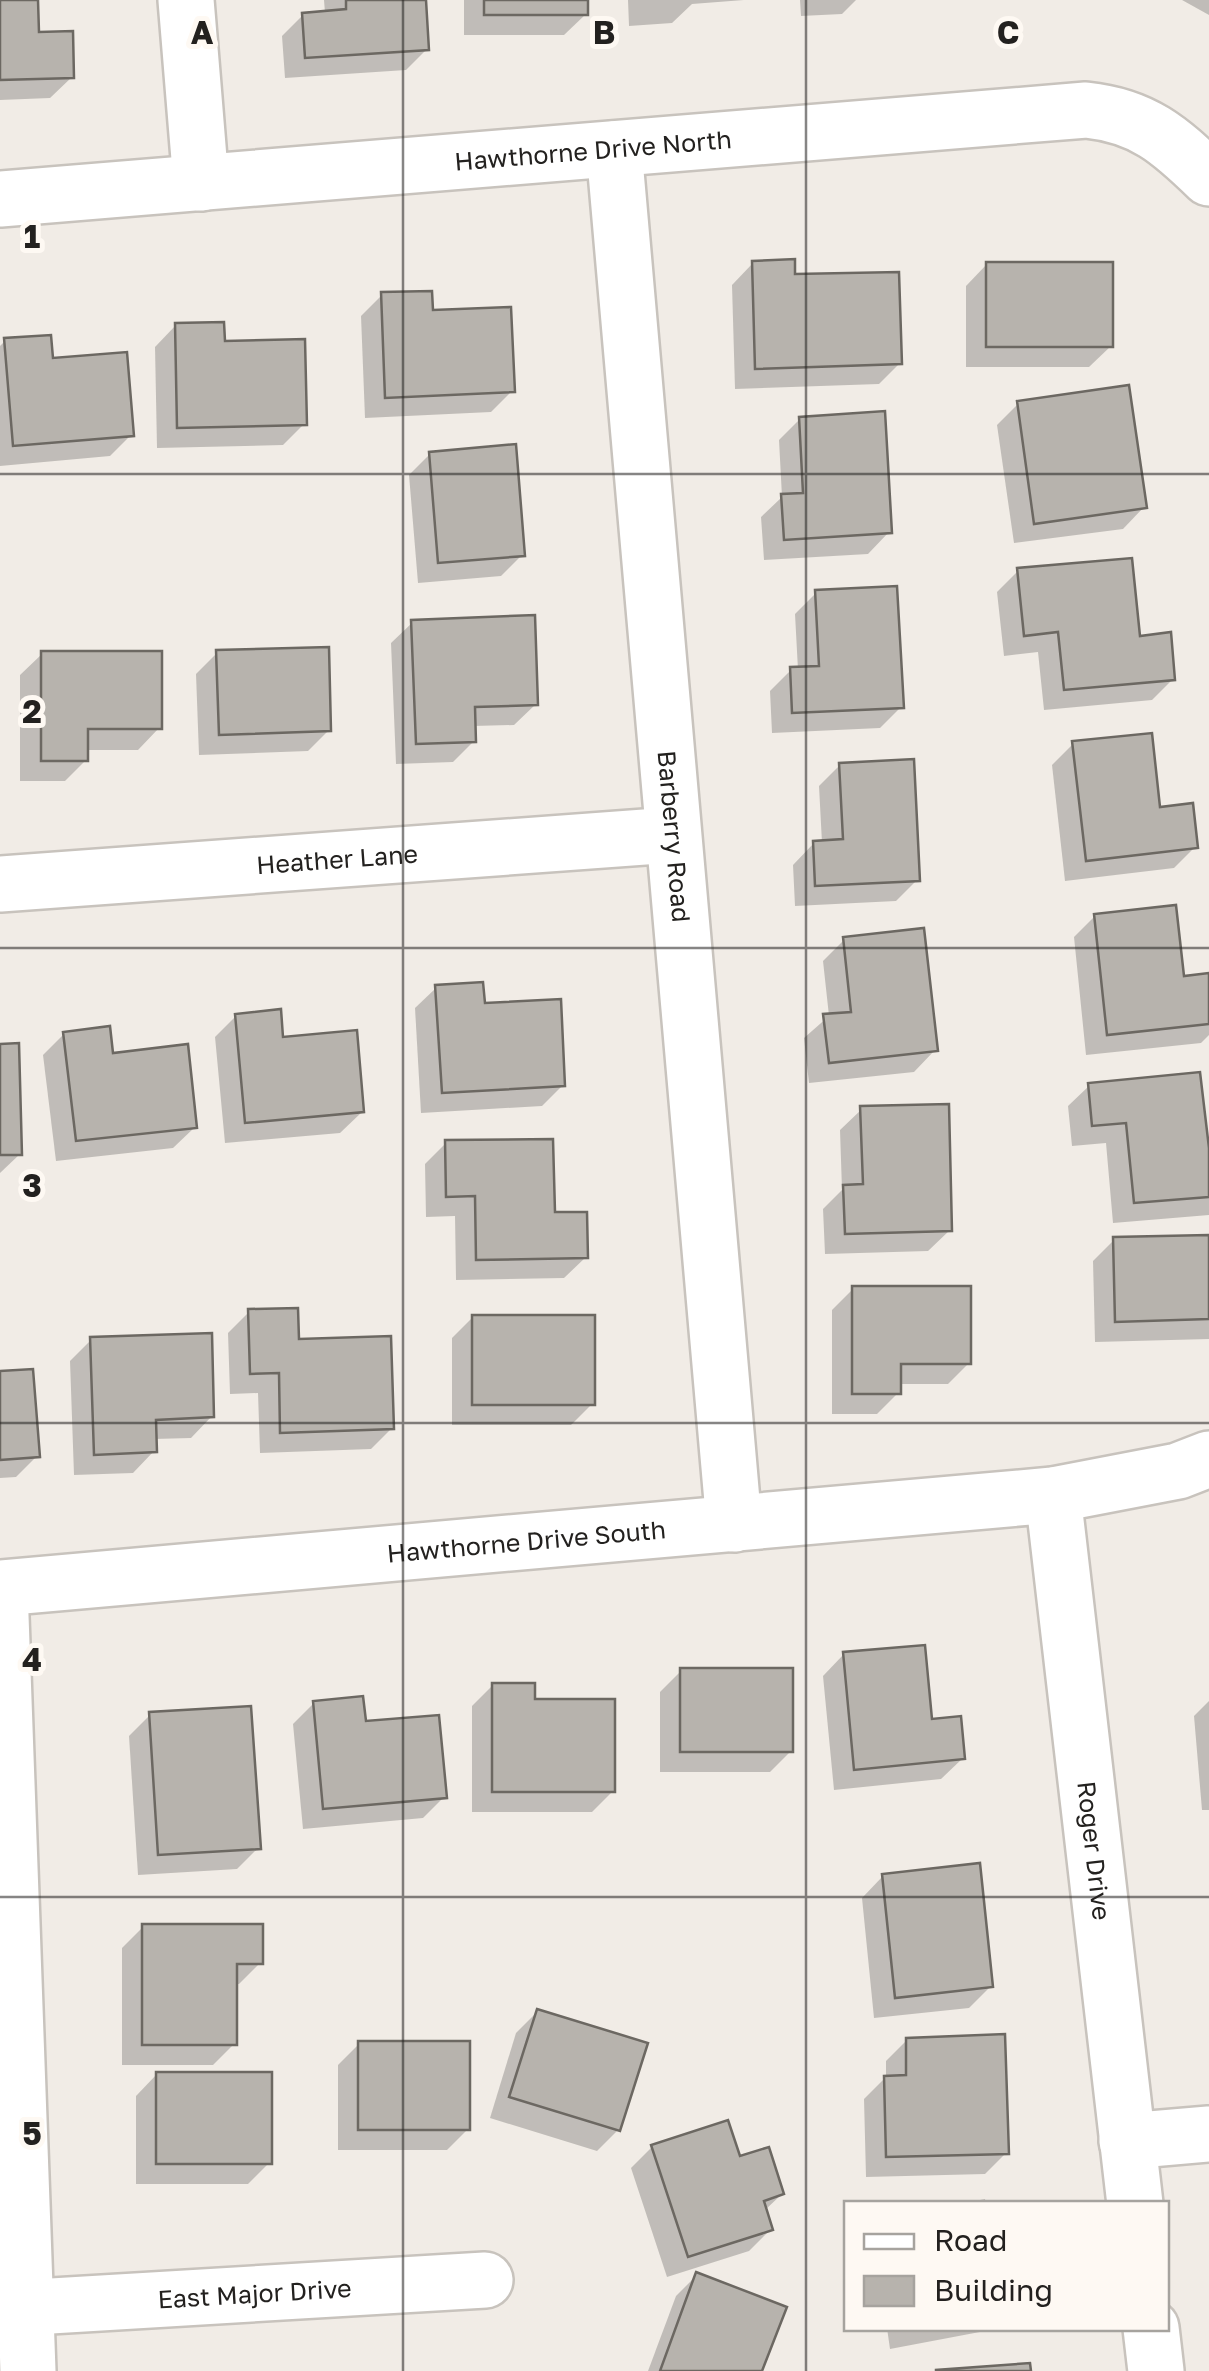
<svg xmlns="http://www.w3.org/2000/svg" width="1209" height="2371" font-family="'Golos Text',sans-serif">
<rect width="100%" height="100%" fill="#f1ece6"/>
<g fill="#0003">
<polygon points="0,0 36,0 37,34 72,77 50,98 0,100"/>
<polygon points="324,0 423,0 427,49 406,70 285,78 282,36 303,15 325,13"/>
<polygon points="464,0 586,0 586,14 564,35 464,35"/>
<polygon points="628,0 744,0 692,4 672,23 629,26"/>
<polygon points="800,0 856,0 842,14 801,16"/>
<polygon points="1182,0 1209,0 1209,15"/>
<polygon points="753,263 792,277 900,363 879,384 735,389 732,285"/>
<polygon points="987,264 1111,346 1089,367 966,367 966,286"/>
<polygon points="382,295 430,313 512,391 491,412 365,418 361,316"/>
<polygon points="176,325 304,424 283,445 157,448 155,347"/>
<polygon points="5,341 131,435 110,456 0,466 0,346"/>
<polygon points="1018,404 1144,507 1123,529 1014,543 997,425"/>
<polygon points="800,419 889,532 868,554 764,560 761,517 782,497 779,440"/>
<polygon points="430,454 522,555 501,576 418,583 409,475"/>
<polygon points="1018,571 1173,679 1152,700 1044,710 1038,652 1004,656 997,592"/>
<polygon points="816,593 901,707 880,728 772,733 770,691 791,670 798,670 795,614"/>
<polygon points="413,622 536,704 514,725 473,726 474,741 453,762 396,764 391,643"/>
<polygon points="217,653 329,730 308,751 199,755 196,674"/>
<polygon points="42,654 159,728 138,750 86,750 86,760 65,781 20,781 20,675"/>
<polygon points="1073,744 1195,847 1174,868 1065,881 1052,765"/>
<polygon points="840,765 917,880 896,901 795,906 793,865 814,843 822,843 819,786"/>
<polygon points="1095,916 1181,979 1209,976 1209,1035 1201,1043 1086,1055 1074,937"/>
<polygon points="844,940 935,1050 914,1072 809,1083 804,1038 829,1016 823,961"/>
<polygon points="437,987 482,1005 563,1085 542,1106 421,1113 415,1008"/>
<polygon points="236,1016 280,1040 362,1112 340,1133 225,1143 215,1037"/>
<polygon points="64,1034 111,1056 195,1127 173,1148 56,1161 43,1055"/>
<polygon points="0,1046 20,1154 0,1173"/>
<polygon points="1090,1085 1209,1151 1209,1215 1113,1223 1106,1143 1072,1146 1068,1106"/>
<polygon points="862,1109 950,1230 928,1251 825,1254 823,1209 842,1190 840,1130"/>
<polygon points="446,1143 552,1215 586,1257 564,1278 456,1280 455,1216 426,1217 425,1164"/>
<polygon points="1209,1237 1209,1339 1095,1342 1093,1261 1114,1240"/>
<polygon points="853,1289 969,1363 948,1384 898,1384 898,1393 877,1414 832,1414 832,1310"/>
<polygon points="249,1312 296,1342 392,1428 371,1449 260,1453 258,1393 230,1394 228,1333"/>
<polygon points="473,1317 592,1404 571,1425 452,1425 452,1338"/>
<polygon points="91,1340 212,1416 191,1438 154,1439 154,1451 133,1473 74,1475 70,1361"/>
<polygon points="0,1374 37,1456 16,1477 0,1478"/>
<polygon points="844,1654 930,1721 963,1758 941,1779 834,1790 823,1676"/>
<polygon points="681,1671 791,1751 770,1772 660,1772 660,1692"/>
<polygon points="493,1685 613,1791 592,1812 472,1812 472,1706"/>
<polygon points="1209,1701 1209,1810 1202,1810 1194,1716"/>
<polygon points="314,1703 363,1724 444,1797 423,1818 303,1829 293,1724"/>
<polygon points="150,1715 258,1848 237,1869 138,1875 129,1736"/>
<polygon points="883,1876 991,1986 969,2008 874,2018 862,1898"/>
<polygon points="143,1927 260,1963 239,1984 234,1984 234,2044 213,2065 122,2065 122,1948"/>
<polygon points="537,2012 618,2130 597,2151 490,2118 516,2033"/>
<polygon points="907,2040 1006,2153 985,2174 866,2177 864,2099 886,2077 886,2061"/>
<polygon points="359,2044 468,2129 447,2150 338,2150 338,2065"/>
<polygon points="157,2074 269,2163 248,2184 136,2184 136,2096"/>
<polygon points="652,2147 738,2160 782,2194 764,2211 770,2230 749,2251 667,2277 631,2168"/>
<polygon points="985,2199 986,2204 960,2204"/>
<polygon points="697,2275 760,2371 648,2371 676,2296"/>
<polygon points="887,2328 1001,2328 890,2349"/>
</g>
<g fill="#b7b3ad" stroke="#6c6862" stroke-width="2.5">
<polygon points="0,0 38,0 39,32 73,31 74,78 0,80"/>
<polygon points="346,0 426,0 429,50 305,58 302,13 346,9"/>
<rect x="484" y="0" width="104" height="15"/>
<polygon points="795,259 795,274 899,272 902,364 755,369 752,261"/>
<rect x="986" y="262" width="127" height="85"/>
<polygon points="432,291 433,310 511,307 515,392 385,398 381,292"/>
<polygon points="224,322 225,341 305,339 307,425 177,428 175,323"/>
<polygon points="51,335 53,358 127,352 134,436 13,446 4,338"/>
<polygon points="1129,385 1147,508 1034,524 1017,401"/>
<polygon points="885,411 892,533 784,540 781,494 803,493 799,417"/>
<polygon points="516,444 525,556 438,563 429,452"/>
<polygon points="1132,558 1140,636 1171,632 1175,680 1064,690 1058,632 1024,636 1017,568"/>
<polygon points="897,586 904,708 792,713 790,667 819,666 815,590"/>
<polygon points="535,615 538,705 475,707 476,742 416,744 411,620"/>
<polygon points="329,647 331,731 219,735 216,650"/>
<polygon points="41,651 162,651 162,729 88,729 88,761 41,761"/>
<polygon points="1152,733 1160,807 1193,803 1198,848 1086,861 1072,741"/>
<polygon points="914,759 920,881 815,886 813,841 843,839 839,763"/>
<polygon points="1176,905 1184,976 1209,973 1209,1024 1107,1035 1094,914"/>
<polygon points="924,928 938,1051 829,1063 823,1014 851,1012 843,937"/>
<polygon points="483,982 485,1003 561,999 565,1086 442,1093 435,985"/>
<polygon points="281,1009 283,1037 357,1030 364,1112 245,1123 235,1014"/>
<polygon points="110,1026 113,1053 188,1044 197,1128 76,1141 63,1032"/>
<polygon points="19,1043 22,1155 0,1155 0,1044"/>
<polygon points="1200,1072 1209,1148 1209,1197 1134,1203 1126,1123 1092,1126 1088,1083"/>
<polygon points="949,1104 952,1231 845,1234 843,1185 863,1184 860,1106"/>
<polygon points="553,1139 555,1212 587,1212 588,1258 476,1260 475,1196 446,1197 445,1140"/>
<polygon points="1209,1235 1209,1319 1115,1322 1113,1237"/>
<polygon points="852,1286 971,1286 971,1364 901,1364 901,1394 852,1394"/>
<polygon points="298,1308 299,1339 391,1336 394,1429 280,1433 279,1373 250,1374 248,1309"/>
<rect x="472" y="1315" width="123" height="90"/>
<polygon points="212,1333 214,1417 156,1420 157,1452 94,1455 90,1337"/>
<polygon points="33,1369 40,1457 0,1460 0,1371"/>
<polygon points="925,1645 932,1719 961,1716 965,1759 854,1770 843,1652"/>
<rect x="680" y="1668" width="113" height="84"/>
<polygon points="492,1683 535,1683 535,1699 615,1699 615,1792 492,1792"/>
<polygon points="363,1696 366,1721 439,1715 447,1798 323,1809 313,1701"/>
<polygon points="251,1706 261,1849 158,1855 149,1712"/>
<polygon points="980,1863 993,1987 895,1998 882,1874"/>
<polygon points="142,1924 263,1924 263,1964 237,1964 237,2045 142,2045"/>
<polygon points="537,2009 648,2043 620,2131 509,2097"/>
<polygon points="1005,2034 1009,2154 886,2157 884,2076 906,2075 906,2038"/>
<rect x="358" y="2041" width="112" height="89"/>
<rect x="156" y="2072" width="116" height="92"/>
<polygon points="728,2120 740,2156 769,2147 784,2194 764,2201 773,2230 688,2257 651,2145"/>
<polygon points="696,2272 787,2307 762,2371 660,2371"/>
<polygon points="1030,2363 1031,2371 936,2371 936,2370"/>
</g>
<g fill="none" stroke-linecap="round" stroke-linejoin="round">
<defs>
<g id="minor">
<polyline points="186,0 201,183"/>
<path id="s1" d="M614,149L734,1524"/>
<path id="s2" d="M0,199L1086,110C1143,116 1170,140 1209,178"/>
<path id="s3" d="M0,884L672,835"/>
<path id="s4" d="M1053,1495L1135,2204"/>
<polyline points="1127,2141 1209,2134"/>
<path id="s5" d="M0,2309L485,2280"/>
<polyline points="1151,2328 1156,2371"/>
<path id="s6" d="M28,2371L0,1588L1053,1495L1178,1471L1209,1459"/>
</g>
</defs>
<use href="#minor" stroke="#c8c3bd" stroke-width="60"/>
<use href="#minor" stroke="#fff" stroke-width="55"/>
</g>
<path fill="none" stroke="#23211f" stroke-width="2.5" stroke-opacity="0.55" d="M403,0V2371M806,0V2371M0,474H1209M0,948H1209M0,1423H1209M0,1897H1209"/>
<g text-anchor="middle" stroke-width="10" stroke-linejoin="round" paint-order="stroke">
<g font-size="25" fill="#23211f" stroke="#fef9f3">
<text dy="9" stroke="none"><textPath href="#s2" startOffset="595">Hawthorne Drive North</textPath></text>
<text dy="9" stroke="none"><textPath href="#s1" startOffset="690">Barberry Road</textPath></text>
<text dy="9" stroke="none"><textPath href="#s3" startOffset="338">Heather Lane</textPath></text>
<text dy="9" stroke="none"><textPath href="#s6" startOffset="1312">Hawthorne Drive South</textPath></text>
<text dy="9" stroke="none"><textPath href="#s4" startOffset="358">Roger Drive</textPath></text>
<text dy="9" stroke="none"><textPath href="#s5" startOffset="255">East Major Drive</textPath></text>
</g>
</g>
<g font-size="32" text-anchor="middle" font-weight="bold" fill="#23211f" stroke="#fef9f3" stroke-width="10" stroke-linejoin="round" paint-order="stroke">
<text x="202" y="44">A</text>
<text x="604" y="44">B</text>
<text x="1008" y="44">C</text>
<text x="32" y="248">1</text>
<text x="32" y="723">2</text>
<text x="32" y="1197">3</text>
<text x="32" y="1671">4</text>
<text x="32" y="2145">5</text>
</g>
<rect x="844" y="2201" width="325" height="130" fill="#fef9f3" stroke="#a6a39e" stroke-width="2.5"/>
<rect x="864" y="2234" width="50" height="15" fill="#ffffff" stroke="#a6a39e" stroke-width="2.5"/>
<text x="934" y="2251" font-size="30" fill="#23211f">Road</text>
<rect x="864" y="2276" width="50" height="30" fill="#b7b3ad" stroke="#a6a39e" stroke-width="2.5"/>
<text x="934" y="2301" font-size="30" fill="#23211f">Building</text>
</svg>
